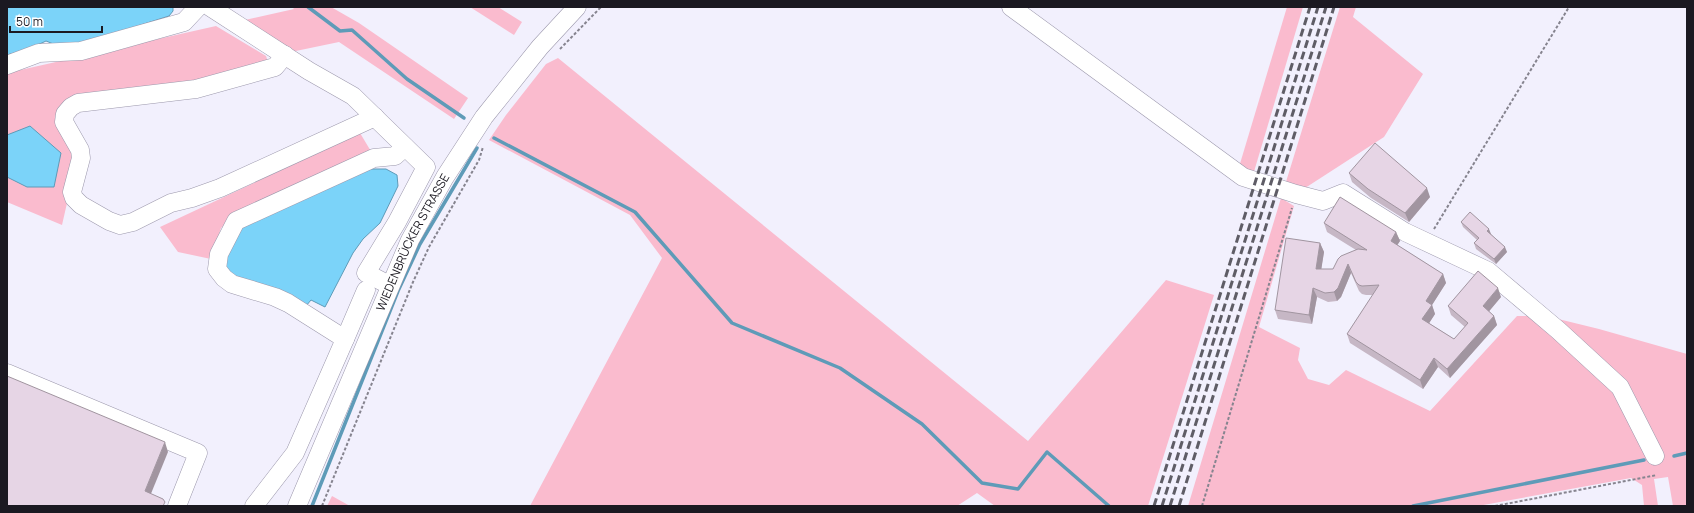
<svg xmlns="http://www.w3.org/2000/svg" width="1694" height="513" font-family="Manrope,sans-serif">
<rect width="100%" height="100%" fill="#f2f0fd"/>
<g fill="#fabbce">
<polygon points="292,7 331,7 359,23 468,98 454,119 339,42 291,52 245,20 294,9"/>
<polygon points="470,7 498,7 522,22 514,35"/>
<polygon points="1287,7 1303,7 1253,175 1239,167"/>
<polygon points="1340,7 1356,7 1353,17 1423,74 1384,137 1302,190 1285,185"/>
<polygon points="216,26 266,56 269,65 193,82 72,99 55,116 78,155 62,225 7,202 7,73"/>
<polygon points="558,58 1028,441 1166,280 1214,295 1148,506 995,506 977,493 957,506 530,506 662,258 630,215 489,140 506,115 546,64"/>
<polygon points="360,133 372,153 235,216 221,228 211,259 178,252 160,227"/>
<polygon points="1281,198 1294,206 1259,327 1300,348 1298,360 1308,379 1329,385 1346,370 1430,411 1517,316 1546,316 1599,329 1687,354 1687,506 1673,506 1668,477 1654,479 1658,506 1644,506 1642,485 1631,478 1478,506 1188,506"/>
<polygon points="332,496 350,506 327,506"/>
</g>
<g fill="#7bd3f9" stroke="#5e9bb8">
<polygon points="7,7 173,7 173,11 169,16 72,47 56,45 46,41 29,49 7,55"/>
<polygon points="30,126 61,153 54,187 27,187 7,177 7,135"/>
<polygon points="363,169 386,169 397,175 398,186 380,223 363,239 353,253 325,307 311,300 306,306 234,280 222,268 238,224"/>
</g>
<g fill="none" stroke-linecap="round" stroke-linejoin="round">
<g stroke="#5e9bb8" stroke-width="3.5">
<polyline points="308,7 340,31 352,30 407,79 464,118"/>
<polyline points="494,138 635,212 732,323 840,368 922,424 982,483 1018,489 1047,452 1109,506"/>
<polyline points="1674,456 1687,453"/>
<polyline points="312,506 398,291 420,244 477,148"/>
<polyline points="1413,506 1644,460"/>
</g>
<defs>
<g id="minor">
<polyline points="210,7 309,71 353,96 426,167 397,222 366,273 389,285"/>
<polyline points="1011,7 1243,177 1296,194 1323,201 1343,193 1405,232 1488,271 1558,330 1620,387 1655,456"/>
<polyline points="285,55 275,67 196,89 78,103 71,107 65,114 64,122 80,150 81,158 72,192 74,198 81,205 109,221 120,225 133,222 171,203 192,198 220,188 375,117"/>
<polyline points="7,65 39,53 81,51 184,22 198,7"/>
<polyline points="366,290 345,339 288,303 275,297 232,284 224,278 217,269 219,254 236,221 374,158 395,156 405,147"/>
<polyline points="7,373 198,453 177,506"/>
<polyline points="254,506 295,453 345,339"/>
<path id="s1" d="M297,506L410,240L445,177L484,117L540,47L577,7"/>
</g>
</defs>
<use href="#minor" stroke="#9c98ac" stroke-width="19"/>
<g stroke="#86848f" stroke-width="2" stroke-dasharray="3 2" stroke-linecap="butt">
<polyline points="560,49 601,7"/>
<polyline points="1434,229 1569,7"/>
<polyline points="322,506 413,282 429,247 479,160 483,147"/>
<polyline points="1202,506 1292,208"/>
<polyline points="1495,506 1657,475"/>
</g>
<use href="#minor" stroke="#fff" stroke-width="18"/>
<g stroke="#5f5d66" stroke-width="3" stroke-dasharray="8 4" stroke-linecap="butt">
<polyline points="1154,506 1310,7"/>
<polyline points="1162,506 1318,7"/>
<polyline points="1170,506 1326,7"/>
<polyline points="1179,506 1334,7"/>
</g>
</g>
<g fill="#c6b7c5">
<polygon points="1349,173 1430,197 1409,222 1371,198 1352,182"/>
<polygon points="1461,222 1491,234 1507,252 1496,264 1476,249 1474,243 1477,240 1463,227"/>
<polygon points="1324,223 1396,232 1400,241 1397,245 1443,274 1446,283 1432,305 1435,314 1429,323 1454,339 1465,327 1451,315 1448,306 1501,297 1489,311 1494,316 1497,325 1450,378 1438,367 1423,389 1350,343 1347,334 1373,295 1366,295 1362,294 1359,291 1351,273 1341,297 1337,301 1328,302 1317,297 1312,324 1278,319 1275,310 1320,243 1324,252 1321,269 1333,269 1356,250 1327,232"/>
</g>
<g fill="#a195a0">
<polygon points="1427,188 1430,197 1409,222 1405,213"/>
<polygon points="1489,229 1491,234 1489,237 1487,231"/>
<polygon points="1396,232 1400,241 1394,250 1391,241"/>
<polygon points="1320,243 1324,252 1320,278 1316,269"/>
<polygon points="1505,247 1507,252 1496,264 1494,259"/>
<polygon points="1348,264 1351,273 1341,297 1337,301 1334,292"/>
<polygon points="1443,274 1446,283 1432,305 1435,314 1426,328 1422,319 1426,301"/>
<polygon points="1313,288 1317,297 1312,324 1309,315"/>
<polygon points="1498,288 1501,297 1486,315 1483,306"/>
<polygon points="1494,316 1497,325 1450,378 1447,369"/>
<polygon points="1434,358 1438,367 1423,389 1420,380"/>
<polygon points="165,442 168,452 148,501 145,491"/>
</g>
<g fill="#e6d5e5" stroke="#a195a0">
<polygon points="1375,143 1427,188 1405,213 1368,189 1349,173"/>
<polygon points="1340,197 1396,232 1391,241 1443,274 1426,301 1432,305 1422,319 1454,339 1468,323 1448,306 1478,271 1498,288 1483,306 1494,316 1447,369 1434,358 1420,380 1347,334 1379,285 1362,286 1359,285 1356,282 1348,264 1338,288 1334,292 1325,293 1313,288 1309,315 1275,310 1286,238 1320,243 1316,269 1333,269 1338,259 1341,256 1358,249 1367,250 1324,223"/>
<polygon points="1470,212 1489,229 1487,231 1505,247 1494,259 1474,243 1479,238 1461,222"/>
<polygon points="7,376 165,442 145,491 163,499 165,502 163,506 7,506"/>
</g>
<g text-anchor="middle" stroke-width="3" stroke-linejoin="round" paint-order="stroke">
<g font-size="12" fill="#1b1921" stroke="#fff">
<text dy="4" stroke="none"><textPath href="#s1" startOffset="288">WIEDENBRÜCKER STRASSE</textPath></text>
</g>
</g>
<rect width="1694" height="513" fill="none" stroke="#1b1921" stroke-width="16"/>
<path d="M10 26v6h92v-6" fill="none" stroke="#1b1921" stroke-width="2"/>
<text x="16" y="26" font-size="12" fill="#1b1921" stroke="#ffffff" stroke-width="3" paint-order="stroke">50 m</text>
</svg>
